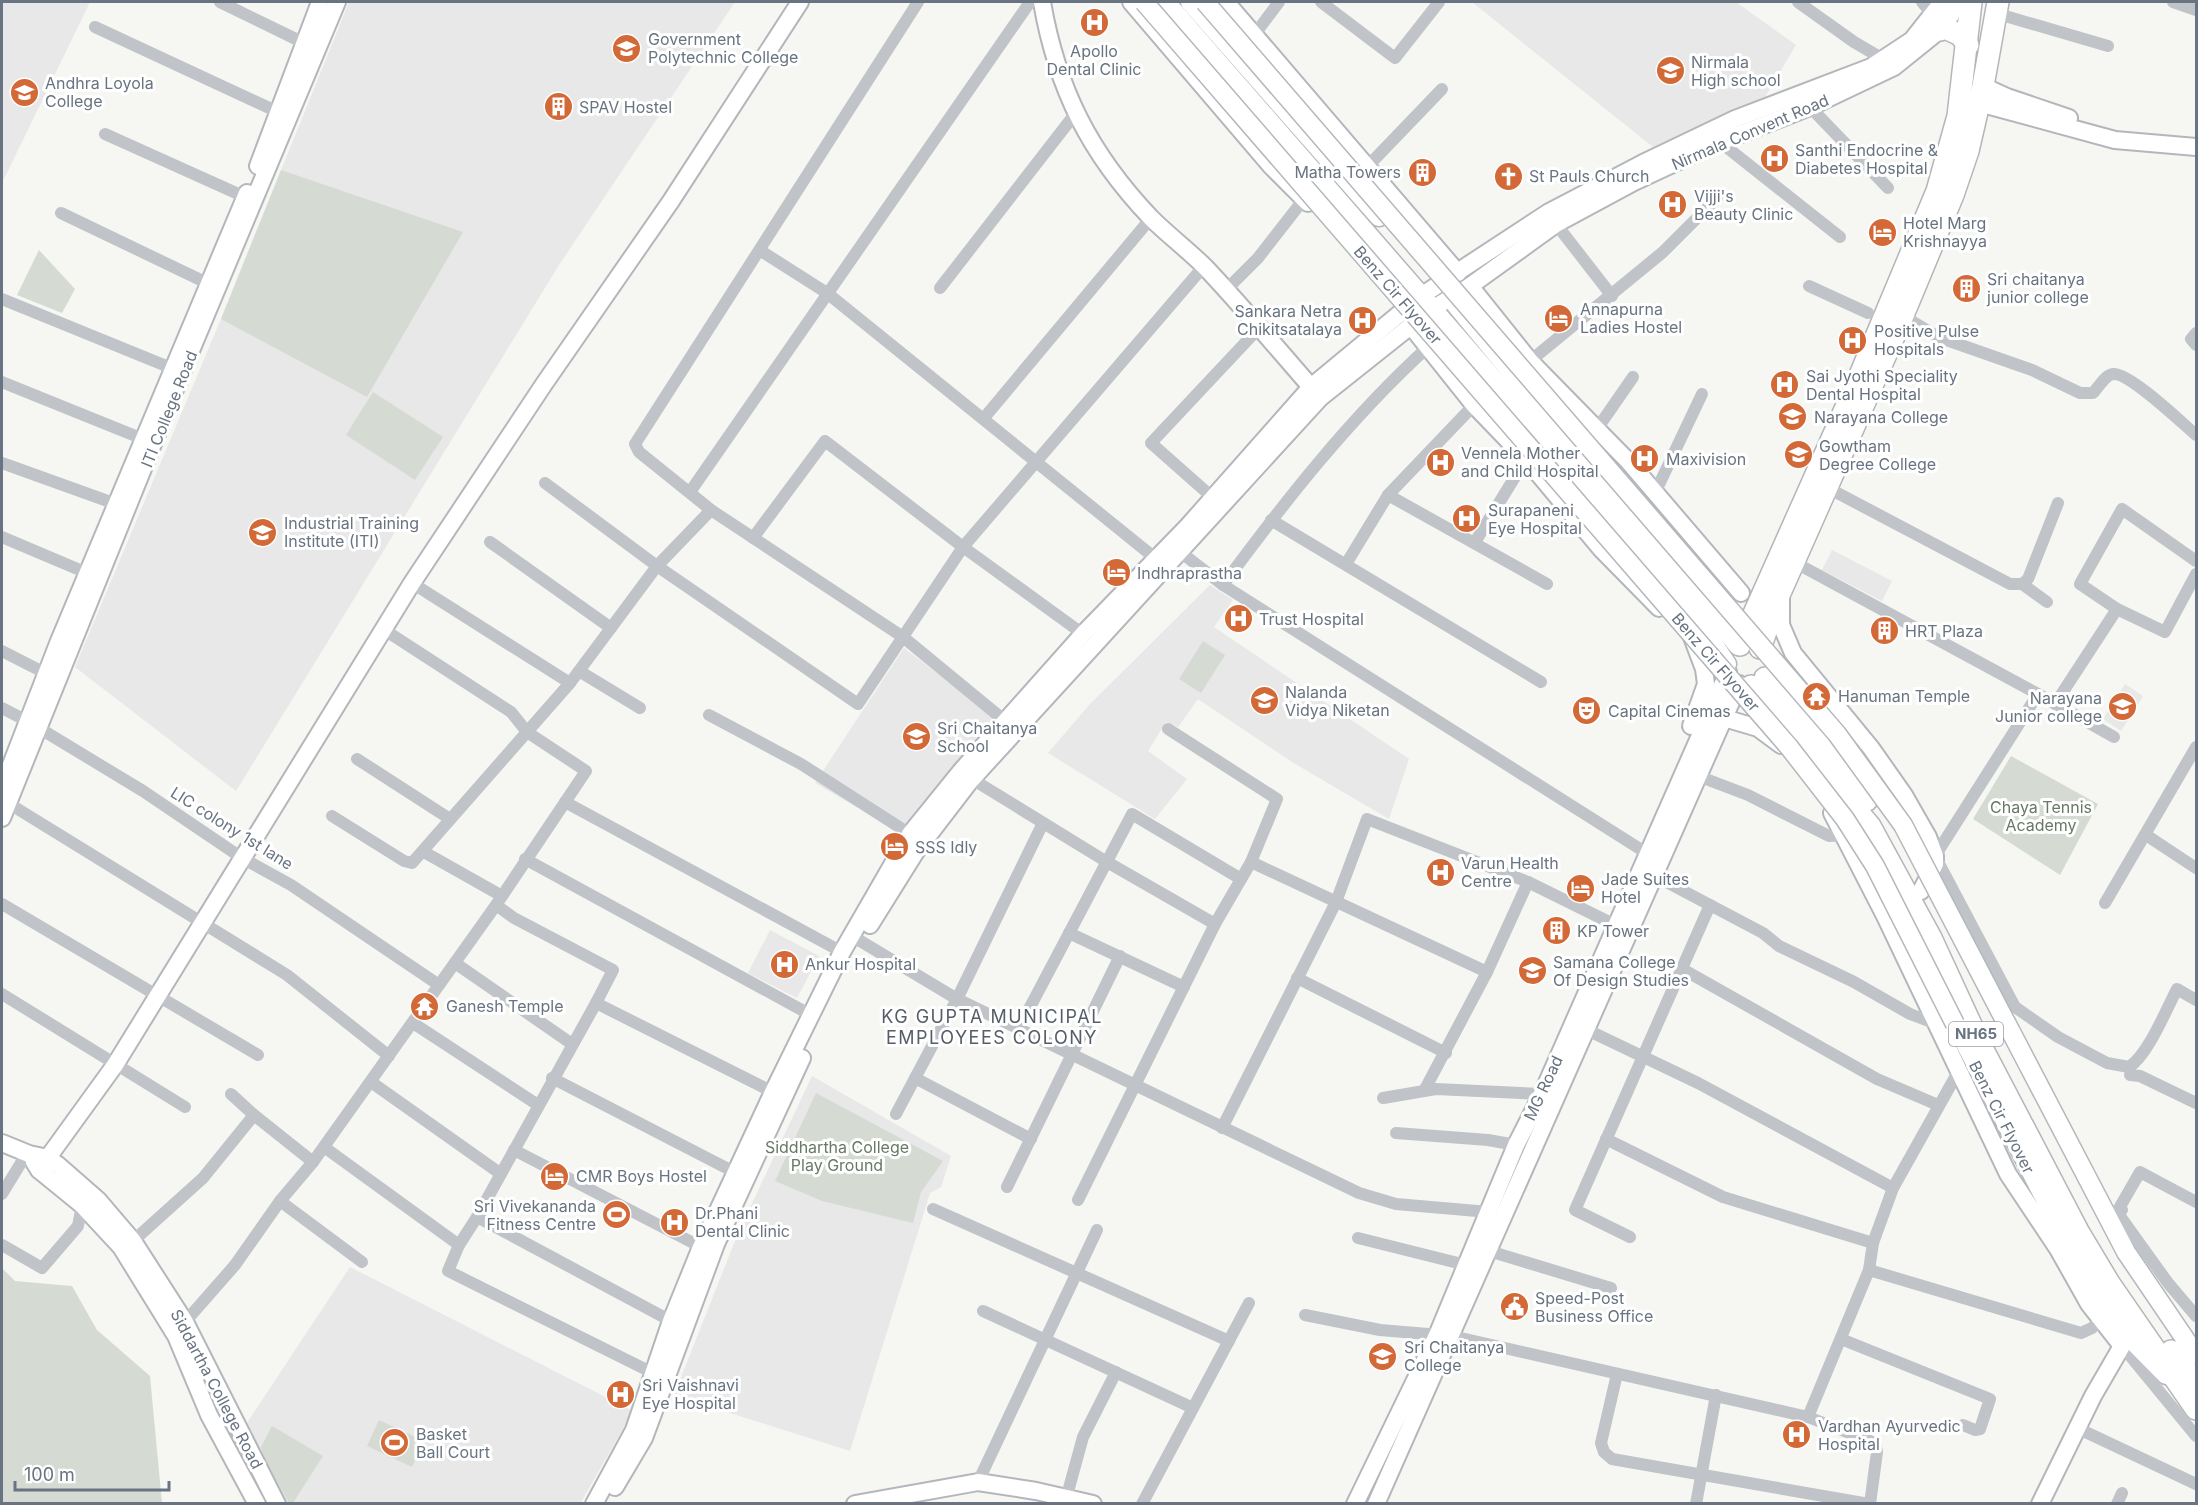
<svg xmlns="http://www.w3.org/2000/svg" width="2198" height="1505" font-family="Inter,sans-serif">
<rect width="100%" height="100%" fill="#f6f6f3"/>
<g fill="#e7e8e7">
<polygon points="2,2 90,2 2,183"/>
<polygon points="349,2 735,2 559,265 236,791 75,667 221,319"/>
<polygon points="1472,2 1736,2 1796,45 1765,97 1653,147"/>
<polygon points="1832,550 1892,581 1882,601 1822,570"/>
<polygon points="1210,585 1233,600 1214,627 1409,759 1389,819 1292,762 1198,699 1178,727 1166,722 1148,751 1187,779 1155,819 1048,753 1090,704"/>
<polygon points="904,648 1000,721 901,833 815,783"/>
<polygon points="2125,684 2143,696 2121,731 2103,719"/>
<polygon points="770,930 819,956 797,998 748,973"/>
<polygon points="812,1076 951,1156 941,1187 930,1193 850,1451 674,1395 739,1231"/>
<polygon points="350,1267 633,1411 580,1504 286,1503 243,1429"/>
</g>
<g fill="#d5dbd3">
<polygon points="281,170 463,232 367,397 221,319"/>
<polygon points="39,250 75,289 62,313 17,295"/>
<polygon points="373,392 443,437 415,480 346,435"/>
<polygon points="1203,641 1225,655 1201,693 1179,679"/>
<polygon points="2011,756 2098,804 2060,875 1973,819"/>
<polygon points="816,1093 943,1161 921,1192 913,1223 822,1201 775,1181"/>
<polygon points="2,1268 15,1281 72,1286 97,1330 150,1376 162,1503 2,1503"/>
<polygon points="379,1420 424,1441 412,1467 367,1446"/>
<polygon points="272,1426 323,1456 293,1503 289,1503 264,1458 261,1447"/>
</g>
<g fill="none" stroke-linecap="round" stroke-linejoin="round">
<defs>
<g id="secondary">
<path d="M1042,2C1057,89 1090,154 1151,218C1168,235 1188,250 1205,267C1242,306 1276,347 1311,387"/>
<polyline points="1131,2 1271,166 1308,203"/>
<polyline points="1226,2 1458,273"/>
<polyline points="1983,86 2007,97 2069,118"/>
<polyline points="1979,103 2115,140 2196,147"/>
<polyline points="258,166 320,2"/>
<polyline points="1470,286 1530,361 1629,462 1741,593"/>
<polyline points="1411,326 1474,405 1526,459 1602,550 1659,608"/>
<polyline points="1781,597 1781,625 1793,653 1871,748 1904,795 1928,837 1935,856 1935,864 1921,891"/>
<polyline points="1724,718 1758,728 1781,745"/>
<polyline points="1691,726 1706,684 1704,669 1692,637"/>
<polyline points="2,788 59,641 247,193"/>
<polyline points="1832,813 1885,916 2008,1174 2058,1249 2089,1304 2122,1346 2093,1396 2040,1504"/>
<polyline points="2,818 182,372 337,2"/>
<polyline points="870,925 915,853 971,780 1320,398 1432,309 1470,286 1556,224 1634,182 1720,142 1810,107 1894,67 1940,30 1951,15 1954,2"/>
<polyline points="2,1143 29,1154 48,1158 58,1165 98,1200 133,1241 185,1322 277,1504"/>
<polyline points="34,1162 39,1170 82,1205 121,1247 176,1336 209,1415 257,1504"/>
<polyline points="39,1170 115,1065 412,583 544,384 671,201 800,2"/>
<polyline points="615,1487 644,1438 716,1244 802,1058"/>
<polyline points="594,1504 634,1430 671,1321 701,1247 773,1092 842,952 910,834 961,771 1083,634 1188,526 1311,387 1421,296 1549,212 1643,163 1735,119 1871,67 1912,40 1942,2"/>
<polyline points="855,1504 978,1482 1036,1491 1093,1504"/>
<polyline points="1355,1504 1438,1333 1516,1145 1542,1094 1728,672"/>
<polyline points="1376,1504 1739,684"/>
</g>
<g id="primary">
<polyline points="1166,2 1607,509 1692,612 1727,664"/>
<polyline points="1190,2 1379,217"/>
<polyline points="1450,298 1738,646"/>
<polyline points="1955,1024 2086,1279 2119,1327 2166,1375"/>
<polyline points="2011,1032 2126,1252 2196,1355"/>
</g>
<g id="highway">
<polyline points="1940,30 1945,28 1960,35 1968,45"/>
<polyline points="1740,645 1855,387 1937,191 1958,116 1971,2"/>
<polyline points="1760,648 1780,593 1899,325 1953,195 1968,151 1983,86 1998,2"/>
<polyline points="1765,678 1844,769 1867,800"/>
<polyline points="1751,686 1870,826 1931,938 1979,1042 2079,1233 2109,1283 2196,1409"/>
<polyline points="2171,1351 2196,1383"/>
</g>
</defs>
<use href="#secondary" stroke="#b3b7bb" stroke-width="20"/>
<use href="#primary" stroke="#b4b7bb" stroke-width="21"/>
<use href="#highway" stroke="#b3b6b9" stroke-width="24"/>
<g stroke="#c0c3c7" stroke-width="12">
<polyline points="220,2 304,43"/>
<polyline points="918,2 635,444 639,452 711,510 903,637 1005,721"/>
<polyline points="1321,2 1395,58 1439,2"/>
<polyline points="1798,2 1854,42 1883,59"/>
<polyline points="1922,2 1933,15"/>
<polyline points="2173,2 2196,10"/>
<polyline points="1995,13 2108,46"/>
<polyline points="95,27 278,112"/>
<polyline points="1255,34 1279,2"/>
<polyline points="1810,107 1888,188"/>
<polyline points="105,134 245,197"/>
<polyline points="1720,142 1840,237"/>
<polyline points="1367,167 1442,89"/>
<polyline points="61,213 207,283"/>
<polyline points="1556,224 1612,296"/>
<polyline points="761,251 827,293 1155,558"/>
<polyline points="1809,286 1868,313"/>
<polyline points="940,288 1075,114"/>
<polyline points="1226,290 1258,258 1304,199"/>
<polyline points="2,299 181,372"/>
<path d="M1903,316L1938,337L2032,370L2080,393H2093C2098,388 2105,375 2113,374C2129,372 2182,423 2196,435"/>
<polyline points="2196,333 2191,339 2196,345"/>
<polyline points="1530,361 1663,252 1718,197"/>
<polyline points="2,382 143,439"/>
<polyline points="984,418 1151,218"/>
<polyline points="1597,429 1633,377"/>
<polyline points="2,463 116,504"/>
<polyline points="545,483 657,566 858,704 963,547 1204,266"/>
<polyline points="1828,488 2010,584 2022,584 2028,579 2058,503"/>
<polyline points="690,492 1030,2"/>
<polyline points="1655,493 1702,394"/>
<polyline points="1388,495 1547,584"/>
<polyline points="1212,497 1151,443 1259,328"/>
<polyline points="1271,520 1541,682"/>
<polyline points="2,537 87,573"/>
<polyline points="753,538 825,441 963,547 1083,634"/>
<polyline points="490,542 611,628"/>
<polyline points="1475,542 1526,459"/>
<polyline points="1174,547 1223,585 1648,854"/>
<polyline points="2196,561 2122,509 2080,584 2117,609 2165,632 2196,574"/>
<path d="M1794,562L2038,694L1935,856L2015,1007L2058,1037L2107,1063L2129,1067C2148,1055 2166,1010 2177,989L2196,1000"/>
<polyline points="1346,564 1388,495 1474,405"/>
<polyline points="412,583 570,683"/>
<polyline points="2022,584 2047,602"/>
<path d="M1223,585C1285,501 1351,417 1428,347"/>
<polyline points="2,651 47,674"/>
<polyline points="579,671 640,708"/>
<polyline points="2038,694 2114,737"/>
<polyline points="2055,704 2117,609"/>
<polyline points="2,708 29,722 143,791 242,858 291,885 439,985"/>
<polyline points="709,715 801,764 910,834"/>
<polyline points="357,759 450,819"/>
<polyline points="967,776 1107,862 1215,924"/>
<polyline points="1698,776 1748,795 1829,836 1844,835"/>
<polyline points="565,802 842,952"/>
<polyline points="8,803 287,975 389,1056"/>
<polyline points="332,816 404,861 412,863 570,683 657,566 711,510"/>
<polyline points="2146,835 2196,868"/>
<polyline points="424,852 502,896"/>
<polyline points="525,859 811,1015"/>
<polyline points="1251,862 1487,972"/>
<polyline points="1655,876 1763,933 1779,946 1854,982 1910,1014 1934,1023"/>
<polyline points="2105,903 2196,747"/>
<polyline points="2,904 258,1055"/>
<polyline points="496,905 514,918 613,970 596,1003"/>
<polyline points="1069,933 1184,987"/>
<polyline points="852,936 957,999 1359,1193 1396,1204 1489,1212"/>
<polyline points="455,963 572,1044"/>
<polyline points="1684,970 1877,1079 1938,1105"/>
<polyline points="1297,978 1446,1053"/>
<polyline points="2,994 185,1107"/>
<polyline points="413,1023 538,1105"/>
<polyline points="1581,1027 1698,1083 1893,1188"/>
<polyline points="1019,1028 1132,814 1241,879"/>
<polyline points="2130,1075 2140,1076 2196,1103"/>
<polyline points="552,1078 740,1175"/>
<polyline points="915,1078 1031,1139"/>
<polyline points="371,1082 501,1174"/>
<polyline points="1424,1091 1487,972 1528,882"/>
<polyline points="231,1094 254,1115 313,1162"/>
<polyline points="1383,1098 1436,1089 1542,1094"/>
<polyline points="896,1114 957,999 1043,823"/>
<polyline points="1222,1128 1336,902 1367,819 1528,882 1615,925"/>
<polyline points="1396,1133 1488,1140 1516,1145"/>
<polyline points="1606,1139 1723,1197 1873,1243"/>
<polyline points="324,1147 459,1245"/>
<polyline points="514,1150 701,1247"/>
<polyline points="1007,1187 1120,956"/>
<polyline points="2,1194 27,1153"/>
<polyline points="1078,1200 1215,924 1251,862 1277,799 1168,729"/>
<polyline points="280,1201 362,1262"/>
<polyline points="933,1209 1229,1341"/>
<polyline points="2122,1210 2117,1212 2140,1172 2196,1202"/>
<polyline points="2117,1212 2168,1283 2196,1316"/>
<polyline points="477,1217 671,1321"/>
<polyline points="1630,1237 1575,1210 1710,905"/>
<polyline points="1358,1238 1466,1265"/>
<polyline points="133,1241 203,1178 254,1115"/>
<polyline points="2,1245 42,1268 78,1226 82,1205"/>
<polyline points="1489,1251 1611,1288"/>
<polyline points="1869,1270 2081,1333 2092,1328 2100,1320"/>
<polyline points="983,1311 1193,1408"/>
<polyline points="1305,1315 1380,1330 1452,1336 1808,1417 1869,1270 1873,1243 1893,1188 1958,1072"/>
<polyline points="185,1322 235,1265 280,1201 313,1162 496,905 586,771 527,732 511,712 383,629"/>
<polyline points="1841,1339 1990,1399 1980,1429 1975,1430 1963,1425"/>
<polyline points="2122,1346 2196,1436"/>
<polyline points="655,1374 448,1271 459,1245 477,1217 596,1003 773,1092"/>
<polyline points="1617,1374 1601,1443 1604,1452 1612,1459 1869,1504"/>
<polyline points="1808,1417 1875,1443 1877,1452 1870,1504"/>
<polyline points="2077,1428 2196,1484"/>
<polyline points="978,1482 1097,1230"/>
<polyline points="1066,1499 1083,1437 1116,1372"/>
<polyline points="1142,1504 1249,1303"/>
<polyline points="1696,1504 1716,1395"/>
<polyline points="2117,1504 2122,1493"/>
</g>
<use href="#secondary" stroke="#fff" stroke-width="16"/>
<use href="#primary" stroke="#fff" stroke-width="18"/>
<use href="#highway" stroke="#fff" stroke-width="21"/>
<defs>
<g id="primary-bridge">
<polyline points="1144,2 1789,747 1845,819 1875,866 1955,1024"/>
<polyline points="1205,2 1837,734 1903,825 2011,1032"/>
</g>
</defs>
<use href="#primary-bridge" stroke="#b4b7bb" stroke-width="21" stroke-linecap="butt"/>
<use href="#primary-bridge" stroke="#fff" stroke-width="18"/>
</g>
<defs>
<symbol id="hospital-disc" viewBox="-11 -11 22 22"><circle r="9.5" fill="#d26937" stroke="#fff"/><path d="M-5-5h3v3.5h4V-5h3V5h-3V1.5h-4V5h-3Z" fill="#fff"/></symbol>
<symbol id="university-disc" viewBox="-11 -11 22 22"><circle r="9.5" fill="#d26937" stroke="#fff"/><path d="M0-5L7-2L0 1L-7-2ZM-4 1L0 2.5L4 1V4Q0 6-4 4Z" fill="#fff"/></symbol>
<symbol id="school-disc" viewBox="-11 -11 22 22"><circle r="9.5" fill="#d26937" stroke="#fff"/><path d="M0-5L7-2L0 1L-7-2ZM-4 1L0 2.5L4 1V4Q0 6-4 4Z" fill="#fff"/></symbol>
<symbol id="building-disc" viewBox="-11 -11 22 22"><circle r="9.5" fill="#d26937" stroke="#fff"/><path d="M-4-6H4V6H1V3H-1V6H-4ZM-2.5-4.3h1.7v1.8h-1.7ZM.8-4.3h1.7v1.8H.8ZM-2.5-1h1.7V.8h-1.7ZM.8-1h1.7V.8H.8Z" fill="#fff"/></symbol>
<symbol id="church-disc" viewBox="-11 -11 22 22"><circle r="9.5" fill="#d26937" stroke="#fff"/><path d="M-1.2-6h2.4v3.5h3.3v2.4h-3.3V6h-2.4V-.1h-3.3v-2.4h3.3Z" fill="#fff"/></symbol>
<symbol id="hotel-disc" viewBox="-11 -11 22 22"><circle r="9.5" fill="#d26937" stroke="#fff"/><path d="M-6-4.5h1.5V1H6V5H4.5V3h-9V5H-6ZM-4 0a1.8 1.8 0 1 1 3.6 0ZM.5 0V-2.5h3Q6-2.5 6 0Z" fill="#fff"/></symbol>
<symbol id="temple-disc" viewBox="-11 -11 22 22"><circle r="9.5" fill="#d26937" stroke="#fff"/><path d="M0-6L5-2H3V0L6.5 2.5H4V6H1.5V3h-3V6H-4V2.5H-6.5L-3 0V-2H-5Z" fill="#fff"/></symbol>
<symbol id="theatre-disc" viewBox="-11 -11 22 22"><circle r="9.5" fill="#d26937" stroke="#fff"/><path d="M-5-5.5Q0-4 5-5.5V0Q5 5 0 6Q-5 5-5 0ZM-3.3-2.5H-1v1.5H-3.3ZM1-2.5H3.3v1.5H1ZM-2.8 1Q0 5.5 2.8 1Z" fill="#fff"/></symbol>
<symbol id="stadium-disc" viewBox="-11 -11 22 22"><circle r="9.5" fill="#d26937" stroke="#fff"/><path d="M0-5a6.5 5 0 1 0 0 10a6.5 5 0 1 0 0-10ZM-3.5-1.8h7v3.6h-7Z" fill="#fff"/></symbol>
<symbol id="civic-disc" viewBox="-11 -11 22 22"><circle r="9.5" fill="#d26937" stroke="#fff"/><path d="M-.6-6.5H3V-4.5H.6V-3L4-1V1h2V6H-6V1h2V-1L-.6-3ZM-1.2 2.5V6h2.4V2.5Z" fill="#fff"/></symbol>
</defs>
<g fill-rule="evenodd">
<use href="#hospital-disc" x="1078" y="6" width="33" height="33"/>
<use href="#university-disc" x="610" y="32" width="33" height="33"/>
<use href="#school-disc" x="1654" y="54" width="33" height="33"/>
<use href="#university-disc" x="8" y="76" width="33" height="33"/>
<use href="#building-disc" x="542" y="90" width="33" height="33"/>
<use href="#hospital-disc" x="1758" y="142" width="33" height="33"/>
<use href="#building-disc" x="1406" y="156" width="33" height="33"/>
<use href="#church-disc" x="1492" y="160" width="33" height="33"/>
<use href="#hospital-disc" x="1656" y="188" width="33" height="33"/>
<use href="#hotel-disc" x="1866" y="216" width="33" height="33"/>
<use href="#building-disc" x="1950" y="272" width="33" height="33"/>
<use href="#hotel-disc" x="1542" y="302" width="33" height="33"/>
<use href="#hospital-disc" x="1346" y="304" width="33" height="33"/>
<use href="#hospital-disc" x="1836" y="324" width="33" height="33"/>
<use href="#hospital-disc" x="1768" y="368" width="33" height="33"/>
<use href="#university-disc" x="1776" y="400" width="33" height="33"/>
<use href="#university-disc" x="1782" y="438" width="33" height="33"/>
<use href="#hospital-disc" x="1628" y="442" width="33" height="33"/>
<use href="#hospital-disc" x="1424" y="446" width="33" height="33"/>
<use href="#hospital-disc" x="1450" y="502" width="33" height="33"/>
<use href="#university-disc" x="246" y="516" width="33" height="33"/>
<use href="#hotel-disc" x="1100" y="556" width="33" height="33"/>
<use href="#hospital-disc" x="1222" y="602" width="33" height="33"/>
<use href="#building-disc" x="1868" y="614" width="33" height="33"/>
<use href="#temple-disc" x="1800" y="680" width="33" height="33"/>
<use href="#school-disc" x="1248" y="684" width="33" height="33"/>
<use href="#university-disc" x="2106" y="690" width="33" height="33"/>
<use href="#theatre-disc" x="1570" y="694" width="33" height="33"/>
<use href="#school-disc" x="900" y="720" width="33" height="33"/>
<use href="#hotel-disc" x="878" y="830" width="33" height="33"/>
<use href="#hospital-disc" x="1424" y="856" width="33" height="33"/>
<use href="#hotel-disc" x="1564" y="872" width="33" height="33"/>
<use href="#building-disc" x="1540" y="914" width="33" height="33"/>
<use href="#hospital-disc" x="768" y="948" width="33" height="33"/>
<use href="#university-disc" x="1516" y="954" width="33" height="33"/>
<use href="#temple-disc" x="408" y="990" width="33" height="33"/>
<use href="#hotel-disc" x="538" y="1160" width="33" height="33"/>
<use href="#stadium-disc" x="600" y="1198" width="33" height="33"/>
<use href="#hospital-disc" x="658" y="1206" width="33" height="33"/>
<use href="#civic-disc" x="1498" y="1290" width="33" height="33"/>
<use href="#university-disc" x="1366" y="1340" width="33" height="33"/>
<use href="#hospital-disc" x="604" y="1378" width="33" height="33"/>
<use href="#hospital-disc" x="1780" y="1418" width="33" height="33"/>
<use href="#stadium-disc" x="378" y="1426" width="33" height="33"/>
</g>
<g text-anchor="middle" stroke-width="6" stroke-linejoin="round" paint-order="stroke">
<rect fill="#fff" stroke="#959ea7" stroke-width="1.5" x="1949" y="1022" width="54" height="24" rx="4.5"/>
<g font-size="15" font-weight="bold" fill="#687481">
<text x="1976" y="1039">NH65</text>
</g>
<g font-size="16" fill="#687481" stroke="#fff" text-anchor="start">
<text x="648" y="45">Government<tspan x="648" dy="18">Polytechnic College</tspan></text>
<text x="1094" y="57" text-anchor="middle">Apollo<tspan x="1094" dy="18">Dental Clinic</tspan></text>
<text x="1691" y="68">Nirmala<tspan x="1691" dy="18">High school</tspan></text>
<text x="45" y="89">Andhra Loyola<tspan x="45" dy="18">College</tspan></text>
<text x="579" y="113">SPAV Hostel</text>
<text x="1795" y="156">Santhi Endocrine &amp;<tspan x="1795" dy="18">Diabetes Hospital</tspan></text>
<text x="1401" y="178" text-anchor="end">Matha Towers</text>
<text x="1529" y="182">St Pauls Church</text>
<text x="1694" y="202">Vijji's<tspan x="1694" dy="18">Beauty Clinic</tspan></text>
<text x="1903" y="229">Hotel Marg<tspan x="1903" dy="18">Krishnayya</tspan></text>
<text x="1987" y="285">Sri chaitanya<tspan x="1987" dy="18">junior college</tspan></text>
<text x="1580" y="315">Annapurna<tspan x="1580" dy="18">Ladies Hostel</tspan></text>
<text x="1342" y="317" text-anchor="end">Sankara Netra<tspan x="1342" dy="18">Chikitsatalaya</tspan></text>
<text x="1874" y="337">Positive Pulse<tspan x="1874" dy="18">Hospitals</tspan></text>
<text x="1806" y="382">Sai Jyothi Speciality<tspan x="1806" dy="18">Dental Hospital</tspan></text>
<text x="1814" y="423">Narayana College</text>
<text x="1819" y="452">Gowtham<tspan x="1819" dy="18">Degree College</tspan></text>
<text x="1461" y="459">Vennela Mother<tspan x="1461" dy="18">and Child Hospital</tspan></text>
<text x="1666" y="465">Maxivision</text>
<text x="1488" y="516">Surapaneni<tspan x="1488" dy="18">Eye Hospital</tspan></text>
<text x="284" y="529">Industrial Training<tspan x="284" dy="18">Institute (ITI)</tspan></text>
<text x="1137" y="579">Indhraprastha</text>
<text x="1259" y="625">Trust Hospital</text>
<text x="1905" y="637">HRT Plaza</text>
<text x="1285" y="698">Nalanda<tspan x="1285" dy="18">Vidya Niketan</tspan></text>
<text x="1838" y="702">Hanuman Temple</text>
<text x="2102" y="704" text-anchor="end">Narayana<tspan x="2102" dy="18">Junior college</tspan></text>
<text x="1608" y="717">Capital Cinemas</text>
<text x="937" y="734">Sri Chaitanya<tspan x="937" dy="18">School</tspan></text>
<text x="915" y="853">SSS Idly</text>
<text x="1461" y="869">Varun Health<tspan x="1461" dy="18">Centre</tspan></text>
<text x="1601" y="885">Jade Suites<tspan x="1601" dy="18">Hotel</tspan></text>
<text x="1577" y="937">KP Tower</text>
<text x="1553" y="968">Samana College<tspan x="1553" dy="18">Of Design Studies</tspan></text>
<text x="805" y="970">Ankur Hospital</text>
<text x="446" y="1012">Ganesh Temple</text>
<text x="576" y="1182">CMR Boys Hostel</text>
<text x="596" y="1212" text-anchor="end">Sri Vivekananda<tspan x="596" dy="18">Fitness Centre</tspan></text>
<text x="695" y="1219">Dr.Phani<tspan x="695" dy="18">Dental Clinic</tspan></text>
<text x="1535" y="1304">Speed-Post<tspan x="1535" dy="18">Business Office</tspan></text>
<text x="1404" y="1353">Sri Chaitanya<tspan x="1404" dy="18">College</tspan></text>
<text x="642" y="1391">Sri Vaishnavi<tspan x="642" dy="18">Eye Hospital</tspan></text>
<text x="1818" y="1432">Vardhan Ayurvedic<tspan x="1818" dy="18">Hospital</tspan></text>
<text x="416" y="1440">Basket<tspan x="416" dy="18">Ball Court</tspan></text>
</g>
<g font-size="16" fill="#687481" stroke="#fff">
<text transform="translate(1750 132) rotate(-23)" y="6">Nirmala Convent Road</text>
<text transform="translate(1398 295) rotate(49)" y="6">Benz Cir Flyover</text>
<text transform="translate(169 409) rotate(-68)" y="6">ITI College Road</text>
<text transform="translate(1716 662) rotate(49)" y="6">Benz Cir Flyover</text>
<text transform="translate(232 828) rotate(32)" y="6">LIC colony 1st lane</text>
<text transform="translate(1543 1088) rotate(-65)" y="6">MG Road</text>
<text transform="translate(2002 1117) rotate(63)" y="6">Benz Cir Flyover</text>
<text transform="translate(217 1389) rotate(62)" y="6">Siddartha College Road</text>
</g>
<g font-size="16" fill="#687966" stroke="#fff">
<text x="2041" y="813">Chaya Tennis<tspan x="2041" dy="18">Academy</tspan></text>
<text x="837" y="1153">Siddhartha College<tspan x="837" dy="18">Play Ground</tspan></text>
</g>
<g font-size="18" letter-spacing="1.5" fill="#555e67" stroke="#fff">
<text x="992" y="1023">KG GUPTA MUNICIPAL<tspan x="992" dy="21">EMPLOYEES COLONY</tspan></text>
</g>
</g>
<rect width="2198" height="1505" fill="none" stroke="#687481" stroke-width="6"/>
<path d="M15 1481v9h154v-9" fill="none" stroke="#687481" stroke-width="3"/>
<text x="24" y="1481" font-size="18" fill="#687481" stroke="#ffffff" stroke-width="4.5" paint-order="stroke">100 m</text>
</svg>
